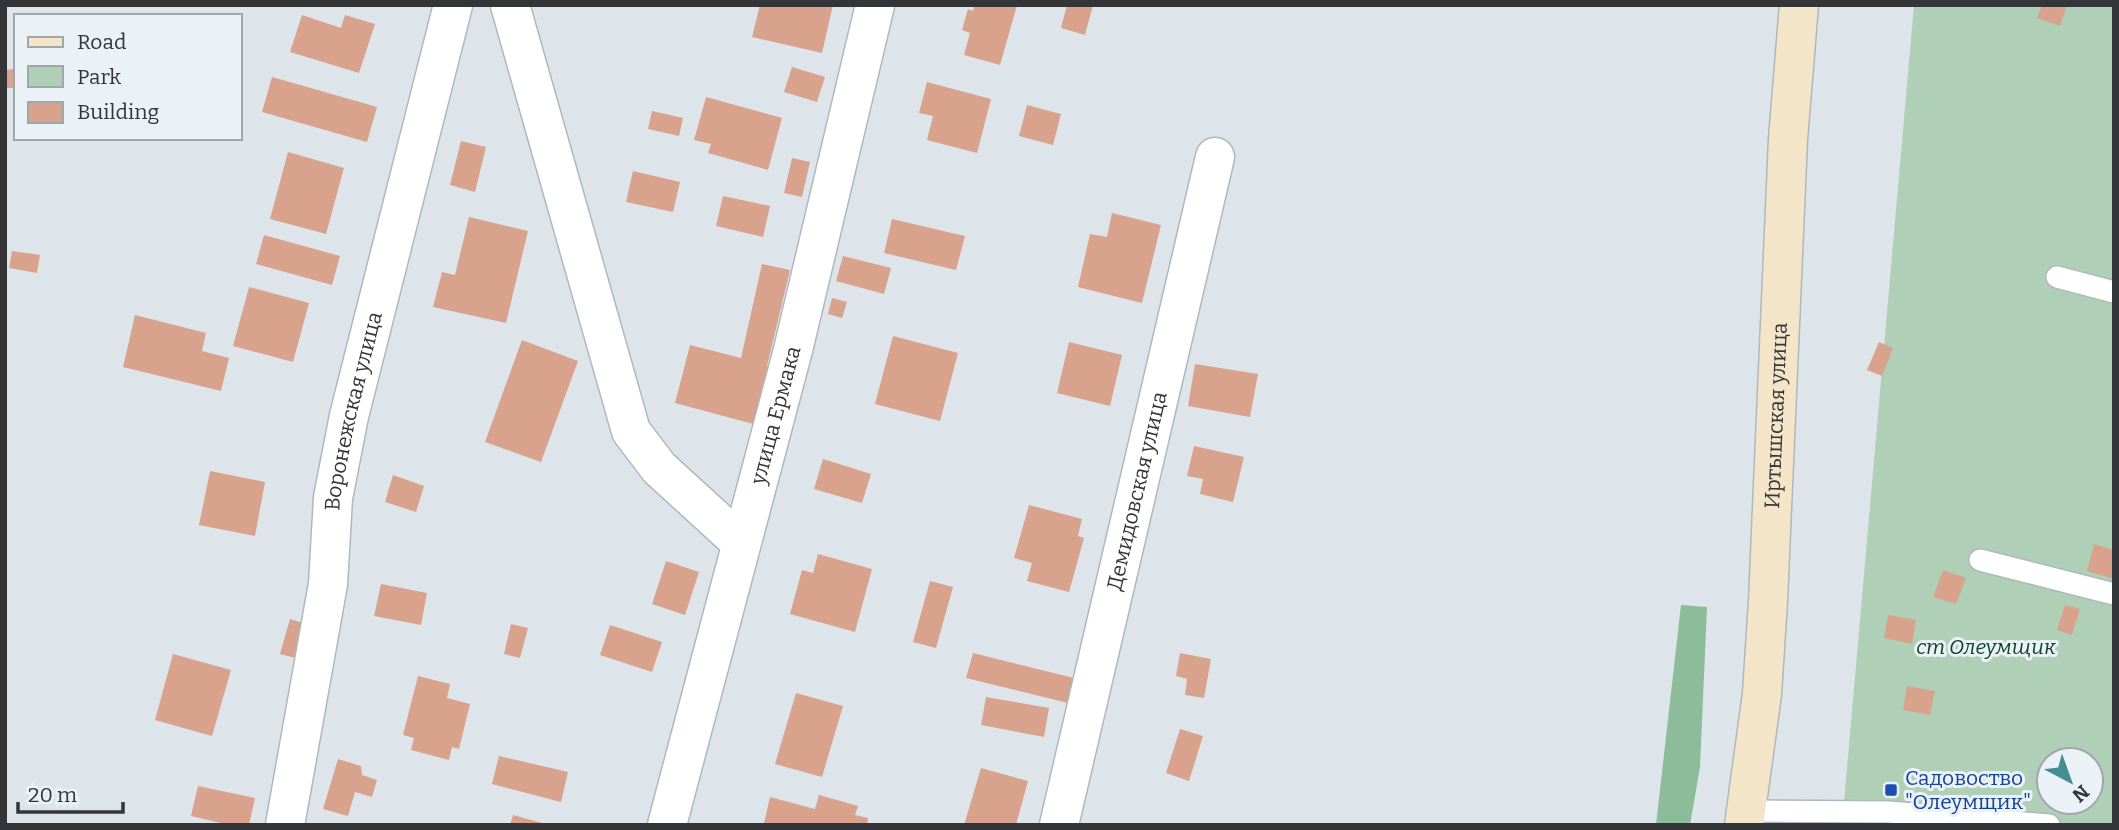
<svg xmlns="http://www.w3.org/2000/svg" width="2119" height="830" font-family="Bitter,serif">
<rect width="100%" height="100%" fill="#dde5eb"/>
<path fill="#afcfb7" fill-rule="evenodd" d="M1914,5H2114V825H1842ZM2049,760H2091V802H2049Z"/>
<polygon fill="#8cbc99" points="1681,605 1707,607 1700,767 1690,825 1656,825"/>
<g fill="#d8a28d">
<polygon points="760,5 833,5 822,53 752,37"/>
<polygon points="974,5 1017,5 1000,65 964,55 970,33 962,30 968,9 973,11"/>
<polygon points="1067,5 1093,5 1085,35 1061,28"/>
<polygon points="2042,5 2067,5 2060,26 2037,18"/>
<polygon points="302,15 341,28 345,15 375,24 359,73 290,52"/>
<polygon points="792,67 825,77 817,102 784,92"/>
<polygon points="16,69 16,88 5,88 5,70"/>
<polygon points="272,77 377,107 367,142 262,112"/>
<polygon points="927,82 991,99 977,153 927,140 933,116 919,113"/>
<polygon points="706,97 782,118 768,170 708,153 711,144 694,140"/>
<polygon points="1027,105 1061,114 1053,145 1019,136"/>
<polygon points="652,111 683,118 679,136 648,129"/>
<polygon points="461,141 486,147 475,192 450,185"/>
<polygon points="288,152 344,168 326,234 270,219"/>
<polygon points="792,158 810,162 802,197 784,193"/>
<polygon points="633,171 680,182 673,212 626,202"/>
<polygon points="723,196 770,206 763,237 716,226"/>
<polygon points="1112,213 1161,225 1142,303 1078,287 1090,234 1107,237"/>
<polygon points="469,217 528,231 506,323 433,307 442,272 455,275"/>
<polygon points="892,219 965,236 956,270 884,253"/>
<polygon points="264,235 340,256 332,285 256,264"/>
<polygon points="12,251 40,255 37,273 9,268"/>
<polygon points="843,256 891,268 884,294 836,281"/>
<polygon points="762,264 790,270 767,366 773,367 757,425 675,403 690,345 741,358"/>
<polygon points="249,287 309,303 293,362 233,346"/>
<polygon points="832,298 847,302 842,318 828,314"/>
<polygon points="135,315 206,333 202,351 229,358 221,391 123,367"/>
<polygon points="893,336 958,353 940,421 875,404"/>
<polygon points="522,340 578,361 541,462 485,442"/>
<polygon points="1069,342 1122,355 1110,406 1057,393"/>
<polygon points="1879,342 1893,348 1882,376 1867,370"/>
<polygon points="1195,364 1258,374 1250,417 1188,406"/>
<polygon points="1194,446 1244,457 1233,502 1200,494 1203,479 1187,476"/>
<polygon points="823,459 871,474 862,503 814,489"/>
<polygon points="210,471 265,482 255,536 199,525"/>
<polygon points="393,475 424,486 416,512 385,502"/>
<polygon points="1029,505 1082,519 1078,536 1084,538 1069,592 1027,581 1032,563 1014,558"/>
<polygon points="2094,544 2114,550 2114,579 2087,571"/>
<polygon points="818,554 872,569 855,632 790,614 802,570 813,573"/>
<polygon points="666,561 699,572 685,615 652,604"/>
<polygon points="1943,570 1966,578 1956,604 1933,597"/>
<polygon points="930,581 953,587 936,648 913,642"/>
<polygon points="381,584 427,593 421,625 374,616"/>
<polygon points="2065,605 2080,609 2072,635 2057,630"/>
<polygon points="1888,615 1916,620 1912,644 1884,638"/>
<polygon points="290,619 309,625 299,659 280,654"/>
<polygon points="511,624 528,628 520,658 504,654"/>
<polygon points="610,625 662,642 652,672 600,655"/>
<polygon points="973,653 1074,678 1068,703 966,678"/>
<polygon points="1180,653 1211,659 1204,698 1185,695 1187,679 1176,676"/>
<polygon points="173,654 231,670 212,736 155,720"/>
<polygon points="418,676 450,684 447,698 470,704 459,749 452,747 449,760 411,750 414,738 403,735"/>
<polygon points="1907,686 1935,691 1930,715 1903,710"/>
<polygon points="796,693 843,706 822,777 775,764"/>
<polygon points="986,697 1049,708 1044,737 981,725"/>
<polygon points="1180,729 1203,736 1189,781 1166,773"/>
<polygon points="499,756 568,772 561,802 492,784"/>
<polygon points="338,759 361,766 362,775 377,780 372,797 355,792 348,816 323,809"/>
<polygon points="981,768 1028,781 1016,825 964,825"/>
<polygon points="198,786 255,798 249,825 229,825 191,816"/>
<polygon points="819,795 858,806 855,815 868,818 867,825 764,823 770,797 815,809"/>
<polygon points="513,815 546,824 546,825 510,825"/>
</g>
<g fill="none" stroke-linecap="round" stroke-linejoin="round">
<defs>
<g id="service">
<polyline points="2057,277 2114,292"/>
<polyline points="1980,560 2114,594"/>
<polyline points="1746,811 1889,812 2049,825"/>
</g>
<g id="minor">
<polyline points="510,5 631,431 659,468 740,542"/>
<path id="s1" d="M285,825L328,584L333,498L349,416L453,5"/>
<path id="s2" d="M667,825L793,350L875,5"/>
<path id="s3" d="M1059,825L1215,157"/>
</g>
<g id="secondary">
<path id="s4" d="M1744,825L1762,694L1768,601L1788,139L1799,5"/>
</g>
</defs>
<use href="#service" stroke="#b0b7bd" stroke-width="24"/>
<use href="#minor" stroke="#b0b7bd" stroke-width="41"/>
<use href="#secondary" stroke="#b0b7bd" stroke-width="41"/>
<use href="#service" stroke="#fff" stroke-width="21"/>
<use href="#minor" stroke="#fff" stroke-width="38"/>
<use href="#secondary" stroke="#f4e5c8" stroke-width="38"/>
</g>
<rect fill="#1a4fb4" stroke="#eaf2f8" stroke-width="2.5" x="1884" y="783" width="14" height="14" rx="3.5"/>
<g text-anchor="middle" stroke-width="6" stroke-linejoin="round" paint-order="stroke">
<g font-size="21" fill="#333538" stroke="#eaf2f8">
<text dy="7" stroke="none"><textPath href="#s1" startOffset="420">Воронежская улица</textPath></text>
<text dy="7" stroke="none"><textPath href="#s4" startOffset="411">Иртышская улица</textPath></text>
<text dy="7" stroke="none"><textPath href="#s2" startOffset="424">улица Ермака</textPath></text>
<text dy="7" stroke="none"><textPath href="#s3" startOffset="343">Демидовская улица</textPath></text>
</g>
<g font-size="21" font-style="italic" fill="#0e4725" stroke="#eaf2f8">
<text x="1986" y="654">ст Олеумщик</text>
</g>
<g font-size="21" fill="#164399" stroke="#eaf2f8" text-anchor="start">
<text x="1905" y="785">Садовоство<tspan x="1905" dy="24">"Олеумщик"</tspan></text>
</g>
</g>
<rect width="2119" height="830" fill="none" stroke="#333538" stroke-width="14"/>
<rect x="14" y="14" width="228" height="126" fill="#eaf2f8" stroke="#a1a6ab" stroke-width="2"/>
<rect x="28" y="37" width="35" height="10" fill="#f4e5c8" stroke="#a1a6ab" stroke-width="2"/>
<text x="77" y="49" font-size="21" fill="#333538">Road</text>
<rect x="28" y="66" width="35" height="21" fill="#afcfb7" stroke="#a1a6ab" stroke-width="2"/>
<text x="77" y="84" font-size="21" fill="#333538">Park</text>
<rect x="28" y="102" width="35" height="21" fill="#d8a28d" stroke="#a1a6ab" stroke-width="2"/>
<text x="77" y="119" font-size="21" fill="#333538">Building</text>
<g transform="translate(2070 781) rotate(139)"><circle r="33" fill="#eaf2f8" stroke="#a1a6ab" stroke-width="2"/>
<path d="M0-5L12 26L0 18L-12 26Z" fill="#458c94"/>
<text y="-10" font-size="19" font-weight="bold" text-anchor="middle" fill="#333538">N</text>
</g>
<path d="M18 802v10h105v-10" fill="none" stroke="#333538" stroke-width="3.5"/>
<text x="28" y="802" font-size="21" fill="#333538" stroke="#eaf2f8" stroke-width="5" paint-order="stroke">20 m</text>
</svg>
